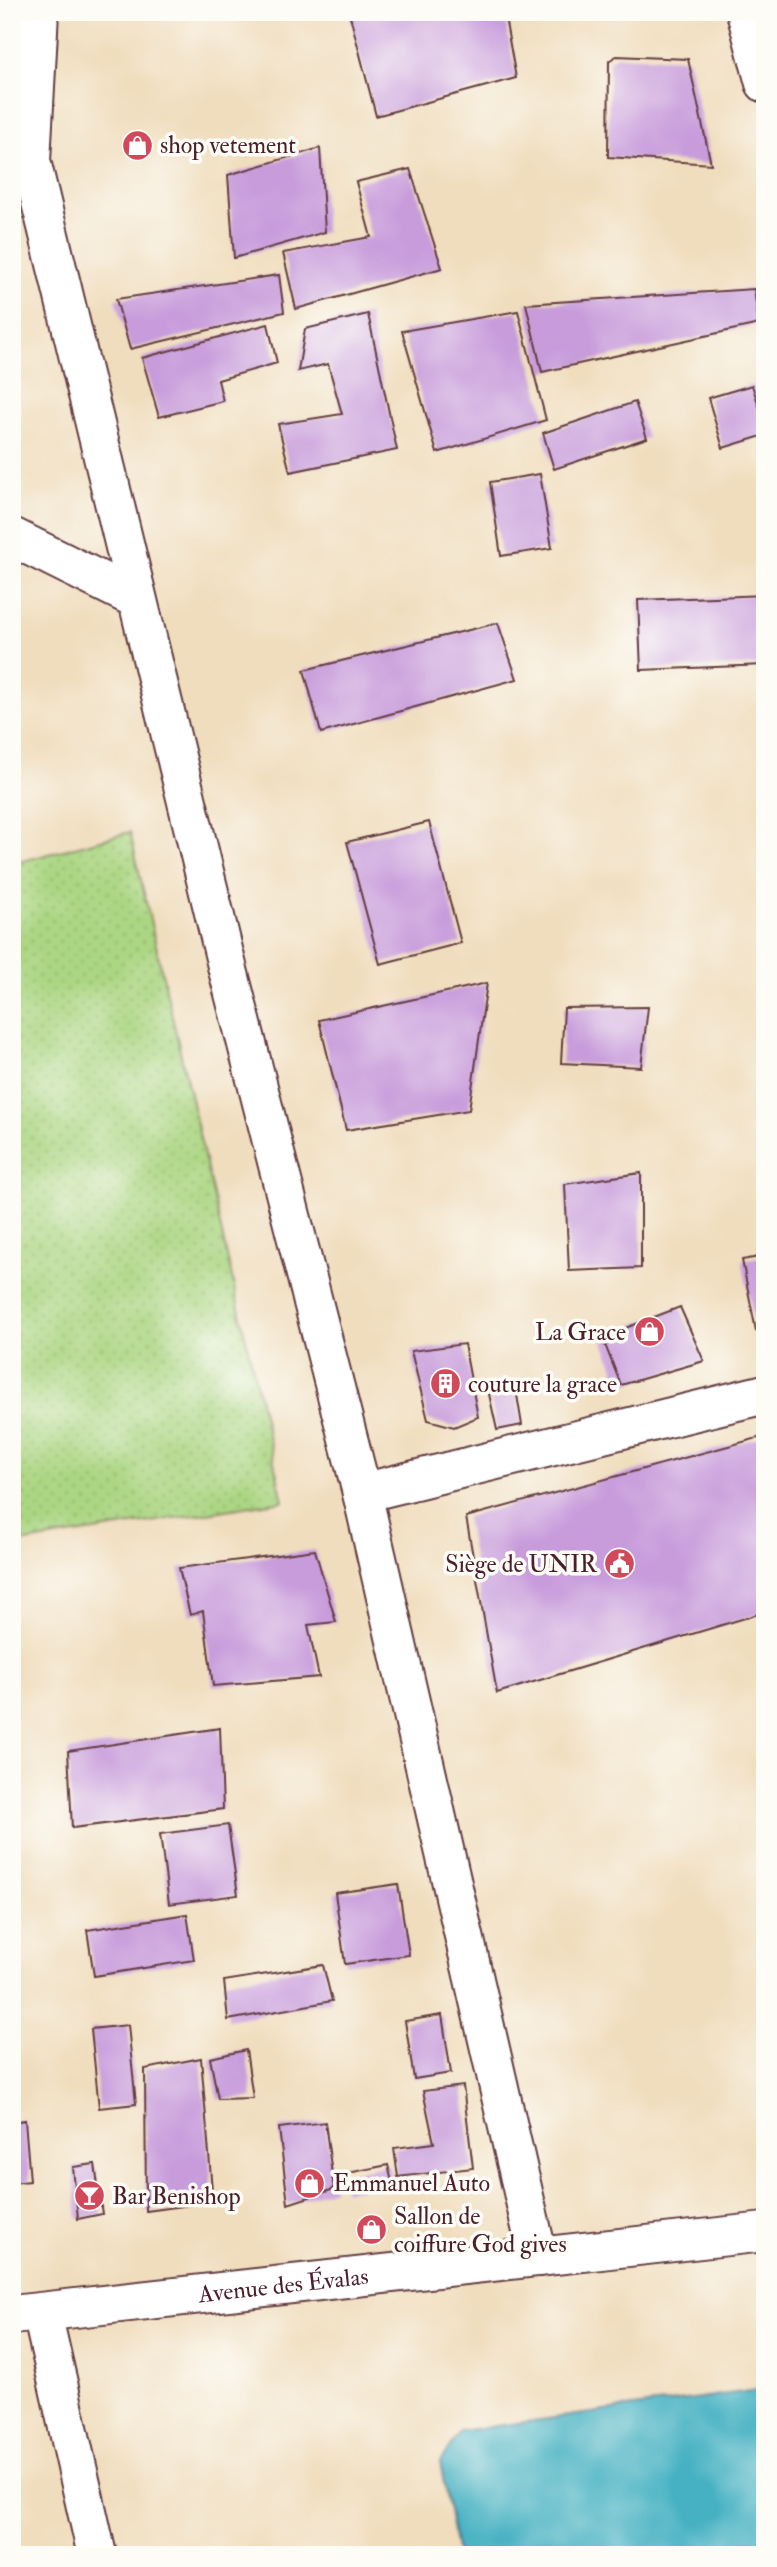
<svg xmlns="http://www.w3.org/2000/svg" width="777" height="2567" font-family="'IM FELL Double Pica',serif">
<defs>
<pattern id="grass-dots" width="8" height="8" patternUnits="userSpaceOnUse" patternTransform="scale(1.75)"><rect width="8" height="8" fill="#abd682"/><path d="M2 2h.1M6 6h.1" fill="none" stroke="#95b770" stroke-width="1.8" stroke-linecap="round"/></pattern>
</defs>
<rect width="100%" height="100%" fill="#fdfcf7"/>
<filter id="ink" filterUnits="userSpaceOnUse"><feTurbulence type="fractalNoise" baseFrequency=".0143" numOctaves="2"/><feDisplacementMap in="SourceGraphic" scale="14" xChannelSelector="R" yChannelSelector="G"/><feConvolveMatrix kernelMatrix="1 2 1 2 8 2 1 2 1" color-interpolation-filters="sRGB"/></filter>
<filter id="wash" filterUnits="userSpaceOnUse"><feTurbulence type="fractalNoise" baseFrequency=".00686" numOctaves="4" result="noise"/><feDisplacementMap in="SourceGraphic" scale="28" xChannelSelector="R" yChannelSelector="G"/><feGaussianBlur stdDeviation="1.57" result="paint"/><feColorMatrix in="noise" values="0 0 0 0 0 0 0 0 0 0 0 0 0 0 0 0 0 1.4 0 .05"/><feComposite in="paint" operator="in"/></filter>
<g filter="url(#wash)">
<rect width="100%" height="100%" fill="#f0ddbd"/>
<polygon fill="url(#grass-dots)" stroke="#7a7a56" stroke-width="2" points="130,832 283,1501 12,1544 12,864"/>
<polygon fill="#44b1c2" stroke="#476876" stroke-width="2" points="765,2389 765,2555 457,2555 440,2462 460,2431"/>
<g id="blocks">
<g fill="#c89cdb">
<polygon points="349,12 504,12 516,78 376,116"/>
<polygon points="616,56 688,59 711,164 608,157 609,61"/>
<polygon points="320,148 325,232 234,258 228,175"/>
<polygon points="410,169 442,268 296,309 283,253 371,237 356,182"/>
<polygon points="279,275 284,312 130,349 116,299"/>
<polygon points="754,289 759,324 542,372 526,304"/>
<polygon points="518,311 546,420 437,453 402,331"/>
<polygon points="368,314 397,450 290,472 278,424 342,414 328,364 298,371 305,329"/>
<polygon points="268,324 277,363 218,380 223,401 159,417 142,358"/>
<polygon points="752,385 765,424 765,435 723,448 708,398"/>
<polygon points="635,402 647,438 554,469 543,433"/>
<polygon points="540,474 552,548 501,556 490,482"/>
<polygon points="765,595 765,665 641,670 638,600"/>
<polygon points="498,623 517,679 321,733 304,670"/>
<polygon points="429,822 461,943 380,964 347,842"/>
<polygon points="487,983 469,1110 346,1130 319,1020"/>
<polygon points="648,1007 641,1067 561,1063 564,1008"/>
<polygon points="641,1173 641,1268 569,1271 565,1184"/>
<polygon points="765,1256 765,1330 756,1331 742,1260"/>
<polygon points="680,1307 704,1361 621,1385 602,1337"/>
<polygon points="464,1344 478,1417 454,1427 428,1420 411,1351"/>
<polygon points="516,1389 522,1425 497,1430 489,1394"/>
<polygon points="765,1436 765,1612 497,1693 466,1517"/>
<polygon points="315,1550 336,1622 308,1625 319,1677 213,1686 203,1611 190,1615 179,1568"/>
<polygon points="220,1728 223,1809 72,1828 68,1751"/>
<polygon points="228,1825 238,1895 169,1904 160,1834"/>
<polygon points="398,1884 409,1955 345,1964 335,1893"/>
<polygon points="187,1914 194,1960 94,1976 87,1930"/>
<polygon points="323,1965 332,2001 228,2020 224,1981"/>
<polygon points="442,2015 451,2073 414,2079 405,2021"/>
<polygon points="128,2025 136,2104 99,2108 91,2029"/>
<polygon points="246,2050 253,2098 218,2099 210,2058"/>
<polygon points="201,2058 213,2202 146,2211 145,2069"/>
<polygon points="463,2086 473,2168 398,2177 394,2148 434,2143 423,2091"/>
<polygon points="25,2120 30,2181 12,2183 12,2122"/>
<polygon points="325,2122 334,2189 288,2204 279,2128"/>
<polygon points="95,2164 102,2214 78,2219 73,2167"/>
<polygon points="388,2165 392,2182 345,2191 343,2174"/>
</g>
</g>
</g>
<g filter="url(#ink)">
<use href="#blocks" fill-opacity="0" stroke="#633c41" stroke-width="2"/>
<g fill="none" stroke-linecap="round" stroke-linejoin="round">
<defs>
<g id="minor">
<polyline points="39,12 31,161 227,966 362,1493 538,2257"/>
<polyline points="746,12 765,83"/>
<polyline points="12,537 137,599"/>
<polyline points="362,1493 765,1394"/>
<polyline points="42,2313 97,2555"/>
</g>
<g id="tertiary">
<path id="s1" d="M12,2315L765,2232"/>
</g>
</defs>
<use href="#minor" stroke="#633c41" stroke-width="42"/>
<use href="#tertiary" stroke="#633c41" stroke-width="42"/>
<use href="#minor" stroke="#fff" stroke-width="38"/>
<use href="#tertiary" stroke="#fff" stroke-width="38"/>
</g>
</g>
<defs>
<symbol id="shop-disc" viewBox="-11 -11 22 22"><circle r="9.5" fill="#d1495b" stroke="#fdfcf7"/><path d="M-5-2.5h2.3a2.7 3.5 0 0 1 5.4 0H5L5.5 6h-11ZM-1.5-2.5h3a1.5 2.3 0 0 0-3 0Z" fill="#fff"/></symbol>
<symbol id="building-disc" viewBox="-11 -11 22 22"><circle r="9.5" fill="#d1495b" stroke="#fdfcf7"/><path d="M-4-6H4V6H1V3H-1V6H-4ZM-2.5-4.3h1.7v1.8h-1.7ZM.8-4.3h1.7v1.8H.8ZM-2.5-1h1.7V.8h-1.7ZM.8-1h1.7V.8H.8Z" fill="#fff"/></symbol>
<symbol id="civic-disc" viewBox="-11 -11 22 22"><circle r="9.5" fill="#d1495b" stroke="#fdfcf7"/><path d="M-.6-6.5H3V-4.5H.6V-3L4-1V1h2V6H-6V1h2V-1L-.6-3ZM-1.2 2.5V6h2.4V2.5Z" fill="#fff"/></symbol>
<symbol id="bar-disc" viewBox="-11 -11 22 22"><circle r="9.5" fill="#d1495b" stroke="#fdfcf7"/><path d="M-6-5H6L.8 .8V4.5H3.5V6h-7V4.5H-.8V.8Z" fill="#fff"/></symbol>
</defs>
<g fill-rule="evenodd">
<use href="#shop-disc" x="120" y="128" width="35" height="35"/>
<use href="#shop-disc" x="632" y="1314" width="35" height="35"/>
<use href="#building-disc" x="428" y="1366" width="35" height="35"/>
<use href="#civic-disc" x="602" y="1546" width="35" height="35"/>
<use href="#shop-disc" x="292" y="2166" width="35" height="35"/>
<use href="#bar-disc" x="72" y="2178" width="35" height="35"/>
<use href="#shop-disc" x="354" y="2212" width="35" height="35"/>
</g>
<g text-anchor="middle" stroke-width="7" stroke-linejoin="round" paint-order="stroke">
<g font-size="24" fill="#4a1f2b" stroke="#fdfcf7" text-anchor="start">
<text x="160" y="153">shop vetement</text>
<text x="626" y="1340" text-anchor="end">La Grace</text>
<text x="468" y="1392">couture la grace</text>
<text x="597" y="1572" text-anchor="end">Siège de UNIR</text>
<text x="333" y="2191">Emmanuel Auto</text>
<text x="112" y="2204">Bar Benishop</text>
<text x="394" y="2224">Sallon de<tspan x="394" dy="28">coiffure God gives</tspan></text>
</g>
<g font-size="24" fill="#4a1f2b" stroke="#fdfcf7">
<text dy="8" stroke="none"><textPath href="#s1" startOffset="273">Avenue des Évalas</textPath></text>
</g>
</g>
<rect width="777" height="2567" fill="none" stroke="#fdfcf7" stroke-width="42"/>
</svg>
